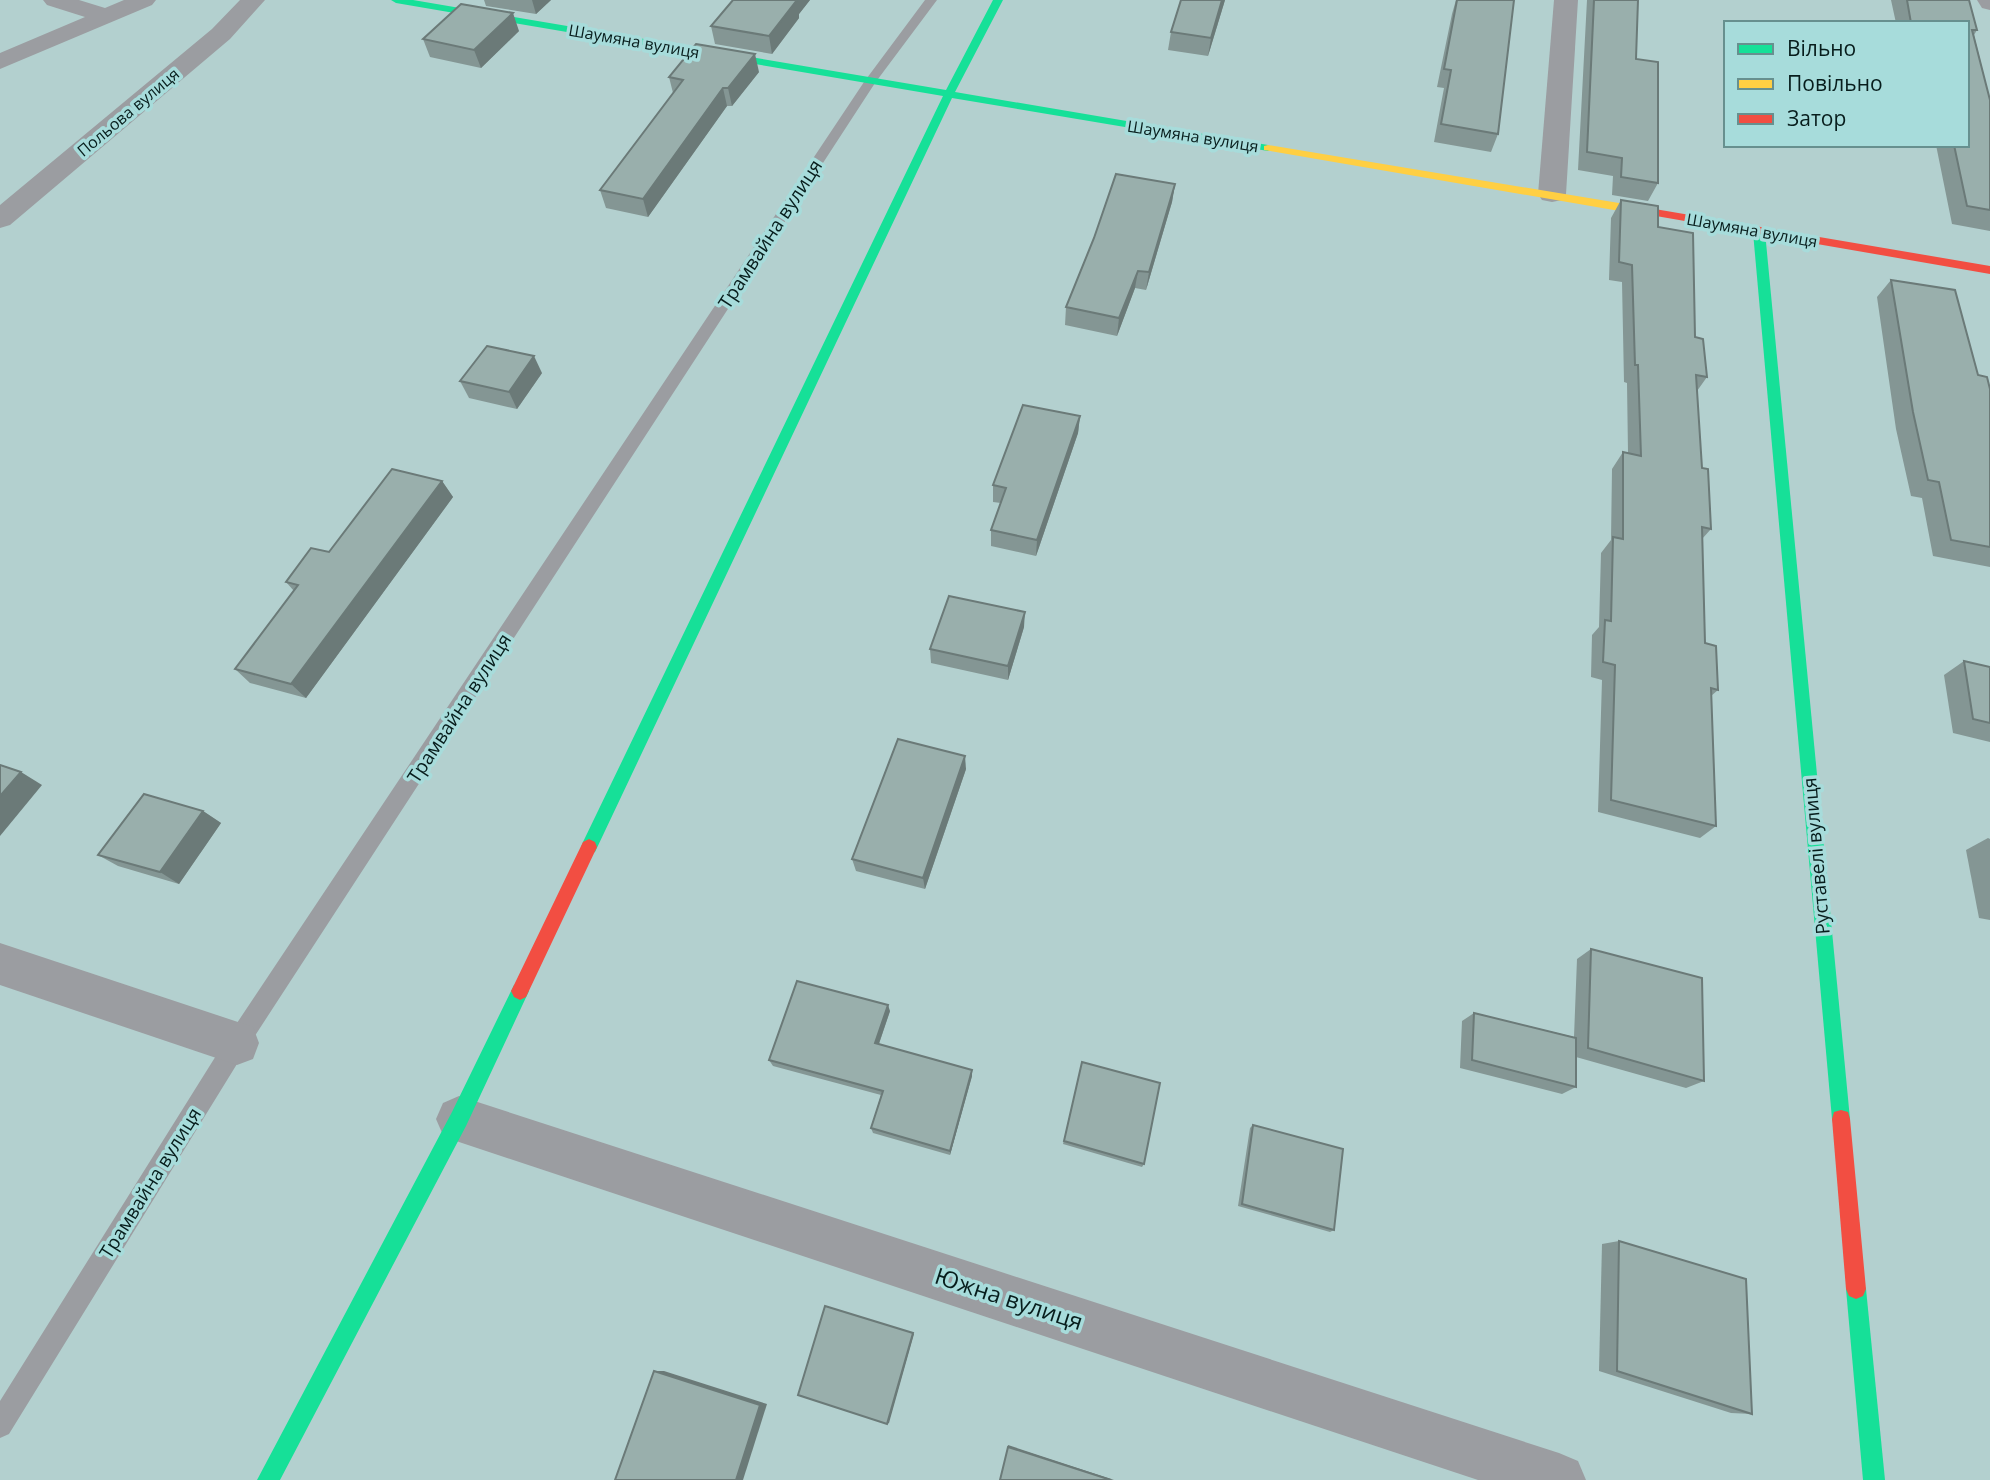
<svg xmlns="http://www.w3.org/2000/svg" width="1990" height="1480" font-family="'Open Sans',sans-serif">
<rect width="100%" height="100%" fill="#b3d0cf"/>
<g fill="none" stroke-linecap="round" stroke-linejoin="round">
<polygon fill="#9b9da1" fill-rule="evenodd" points="925,0 937,0 875,83 245,1051 9,1434 0,1438 0,1401 229,1035 864,82"/>
<g fill="#9b9da1" fill-rule="evenodd">
<polygon points="43,0 79,0 105,8 124,0 156,0 152,5 0,69 0,53 85,17 47,5"/>
<polygon points="240,0 265,0 230,39 10,225 0,228 0,205 212,29"/>
<polygon points="1554,0 1578,0 1566,194 1562,200 1552,202 1542,200 1538,194"/>
<polygon points="1977,0 1990,0 1990,10 1982,8"/>
<polygon points="0,943 253,1027 259,1043 253,1059 237,1065 0,985"/>
<polygon points="459,1096 1559,1453 1578,1461 1586,1480 1478,1480 459,1142 443,1135 436,1119 443,1103"/>
</g>
<g fill="#16e098" fill-rule="evenodd">
<polygon points="391,0 413,0 946,90 993,0 1003,0 955,92 1268,145 1273,148 1268,151 952,98 595,852 589,855 583,852 581,847 583,842 943,96 396,3"/>
<polygon points="1759,228 1765,232 1850,1119 1848,1126 1841,1128 1834,1126 1832,1119 1753,232"/>
<polygon points="520,982 526,985 529,991 466,1126 280,1480 257,1480 452,1112 514,985"/>
<polygon points="1856,1279 1863,1282 1866,1289 1885,1480 1863,1480 1846,1289 1849,1282"/>
</g>
<polygon fill="#ffcf43" fill-rule="evenodd" points="1268,145 1637,206 1643,210 1637,214 1264,150 1264,146"/>
<g fill="#f24e42" fill-rule="evenodd">
<polygon points="1637,206 1990,266 1990,274 1633,212 1631,210"/>
<polygon points="589,839 595,842 597,847 526,997 520,1000 514,997 511,991 514,985 583,842"/>
<polygon points="1841,1110 1848,1112 1850,1119 1866,1289 1863,1296 1856,1299 1849,1296 1846,1289 1832,1119 1834,1112"/>
</g>
</g>
<g fill="#849694">
<polygon points="484,0 551,0 536,14 486,6"/>
<polygon points="733,0 810,0 799,14 799,18 772,54 715,44 711,26"/>
<polygon points="1181,0 1225,0 1208,56 1168,50 1171,32"/>
<polygon points="1456,0 1514,0 1498,134 1491,152 1434,142 1444,88 1437,87 1452,14"/>
<polygon points="1587,0 1638,0 1636,59 1658,183 1648,201 1612,195 1613,176 1578,170"/>
<polygon points="1891,0 1969,0 1977,30 1974,35 1990,100 1990,231 1952,224 1936,145 1967,145 1967,23 1896,23"/>
<polygon points="519,31 481,68 430,57 423,39"/>
<polygon points="759,72 732,106 727,106 648,217 606,208 600,190 673,93 669,77"/>
<polygon points="1175,184 1172,202 1146,290 1135,288 1117,336 1065,325 1066,307"/>
<polygon points="1621,200 1658,227 1695,337 1707,377 1697,391 1702,468 1711,529 1702,539 1705,643 1718,690 1711,696 1716,826 1700,838 1598,812 1602,680 1591,677 1592,635 1599,627 1601,553 1611,540 1612,469 1623,452 1628,453 1627,383 1624,382 1622,282 1609,280 1611,218"/>
<polygon points="1891,280 1990,389 1990,567 1933,556 1922,498 1911,496 1896,429 1877,297"/>
<polygon points="542,373 517,409 469,398 460,381"/>
<polygon points="1080,416 1078,433 1036,556 991,546 991,530 1001,503 993,502 993,485"/>
<polygon points="442,481 453,497 306,698 250,683 235,669 294,591 286,582 329,552"/>
<polygon points="1024,627 1008,680 931,663 930,649"/>
<polygon points="1964,661 1990,667 1990,742 1953,733 1944,675"/>
<polygon points="966,769 925,889 856,871 852,859"/>
<polygon points="203,811 221,823 179,884 118,866 98,855"/>
<polygon points="1988,838 1990,839 1990,920 1979,918 1966,850"/>
<polygon points="1591,949 1704,1081 1686,1088 1576,1057 1576,1087 1562,1094 1460,1068 1462,1021 1474,1013 1574,1037 1577,959"/>
<polygon points="890,1011 879,1044 972,1070 972,1076 950,1155 873,1133 871,1128 881,1095 773,1066 769,1060"/>
<polygon points="1082,1062 1144,1164 1142,1167 1063,1144"/>
<polygon points="1253,1125 1334,1230 1330,1232 1238,1206 1250,1128"/>
<polygon points="1619,1241 1752,1414 1731,1413 1599,1371 1602,1244"/>
</g>
<g fill="#6b7a78">
<polygon points="532,0 551,0 536,14"/>
<polygon points="794,0 810,0 799,14 799,18 772,54 769,36"/>
<polygon points="1222,0 1225,0 1208,56 1211,38"/>
<polygon points="513,13 519,31 481,68 474,50"/>
<polygon points="755,54 759,72 732,106 728,88"/>
<polygon points="723,88 727,106 648,217 643,199"/>
<polygon points="1175,184 1172,202 1146,290 1149,272"/>
<polygon points="1138,271 1135,288 1117,336 1119,318"/>
<polygon points="534,356 542,373 517,409 509,392"/>
<polygon points="1080,416 1078,433 1036,556 1037,540"/>
<polygon points="442,481 453,497 306,698 291,684"/>
<polygon points="1025,612 1024,627 1008,680 1008,666"/>
<polygon points="965,756 966,769 925,889 923,878"/>
<polygon points="21,772 42,785 0,836 0,796"/>
<polygon points="203,811 221,823 179,884 160,872"/>
<polygon points="888,1005 890,1011 877,1049 875,1043"/>
<polygon points="972,1070 972,1076 950,1155 950,1151"/>
<polygon points="913,1333 914,1334 889,1423 887,1424"/>
<polygon points="654,1371 664,1371 767,1404 743,1480 736,1480"/>
<polygon points="1008,1445 1114,1480 1111,1480 1008,1447"/>
</g>
<g fill="#99afac" stroke="#6b7a78" stroke-width="2">
<polygon points="733,0 797,0 769,36 711,26"/>
<polygon points="1181,0 1222,0 1211,38 1171,32"/>
<polygon points="1457,0 1514,0 1498,134 1441,124 1451,70 1444,69"/>
<polygon points="1594,0 1638,0 1636,59 1658,62 1658,183 1621,177 1622,158 1587,152"/>
<polygon points="1907,0 1969,0 1977,30 1972,30 1990,100 1990,210 1967,206 1954,145 1967,145 1967,23 1911,23"/>
<polygon points="461,4 513,13 474,50 423,39"/>
<polygon points="696,44 755,54 728,88 723,88 643,199 600,190 683,80 669,77"/>
<polygon points="1116,174 1175,184 1149,272 1138,271 1119,318 1066,307 1094,238"/>
<polygon points="1621,200 1658,206 1658,227 1693,233 1695,337 1703,339 1707,377 1696,375 1702,468 1708,469 1711,529 1702,527 1705,643 1716,646 1718,690 1711,688 1716,826 1611,800 1615,665 1603,662 1605,620 1611,621 1613,537 1623,539 1623,452 1641,456 1638,365 1635,365 1632,265 1619,262"/>
<polygon points="1891,280 1955,290 1978,375 1987,377 1990,389 1990,547 1951,540 1939,482 1928,480 1913,412"/>
<polygon points="487,346 534,356 509,392 460,381"/>
<polygon points="1023,405 1080,416 1037,540 991,530 1006,488 993,485"/>
<polygon points="392,469 442,481 291,684 235,669 298,585 286,582 311,548 329,552"/>
<polygon points="949,596 1025,612 1008,666 930,649"/>
<polygon points="1964,661 1990,667 1990,723 1973,719"/>
<polygon points="898,739 965,756 923,878 852,859"/>
<polygon points="0,765 21,772 0,796"/>
<polygon points="144,794 203,811 160,872 98,855"/>
<polygon points="1591,949 1702,978 1704,1081 1588,1048"/>
<polygon points="797,981 888,1005 875,1043 972,1070 950,1151 871,1128 883,1091 769,1060"/>
<polygon points="1474,1013 1576,1038 1576,1087 1472,1060"/>
<polygon points="1082,1062 1160,1083 1144,1164 1064,1141"/>
<polygon points="1253,1125 1343,1149 1334,1230 1242,1204"/>
<polygon points="1619,1241 1746,1279 1752,1414 1617,1371"/>
<polygon points="825,1306 913,1333 887,1424 798,1395"/>
<polygon points="654,1371 760,1405 736,1480 615,1480"/>
<polygon points="1008,1447 1111,1480 1000,1480"/>
</g>
<g text-anchor="middle" stroke-width="7" stroke-linejoin="round" paint-order="stroke">
<g font-size="16" fill="#071d1c" stroke="#a7dcdb">
<text transform="translate(634 41) rotate(10)" y="6">Шаумяна вулиця</text>
<text transform="translate(128 112) rotate(-40)" y="6">Польова вулиця</text>
<text transform="translate(1193 136) rotate(9)" y="6">Шаумяна вулиця</text>
<text transform="translate(1752 230) rotate(10)" y="6">Шаумяна вулиця</text>
</g>
<g font-size="19" fill="#071d1c" stroke="#a7dcdb">
<text transform="translate(770 234) rotate(-57)" y="7">Трамвайна вулиця</text>
<text transform="translate(459 708) rotate(-57)" y="7">Трамвайна вулиця</text>
<text transform="translate(1816 856) rotate(-95)" y="7">Руставелі вулиця</text>
<text transform="translate(150 1183) rotate(-58)" y="7">Трамвайна вулиця</text>
</g>
<g font-size="23" fill="#071d1c" stroke="#a7dcdb">
<text transform="translate(1009 1299) rotate(18)" y="8">Южна вулиця</text>
</g>
</g>
<rect x="1724" y="21" width="245" height="126" fill="#a7dcdb" stroke="#67908f" stroke-width="2"/>
<rect x="1738" y="44" width="35" height="10" fill="#16e098" stroke="#67908f" stroke-width="2"/>
<text x="1787" y="56" font-size="21" fill="#071d1c">Вільно</text>
<rect x="1738" y="79" width="35" height="10" fill="#ffcf43" stroke="#67908f" stroke-width="2"/>
<text x="1787" y="91" font-size="21" fill="#071d1c">Повільно</text>
<rect x="1738" y="114" width="35" height="10" fill="#f24e42" stroke="#67908f" stroke-width="2"/>
<text x="1787" y="126" font-size="21" fill="#071d1c">Затор</text>
</svg>
